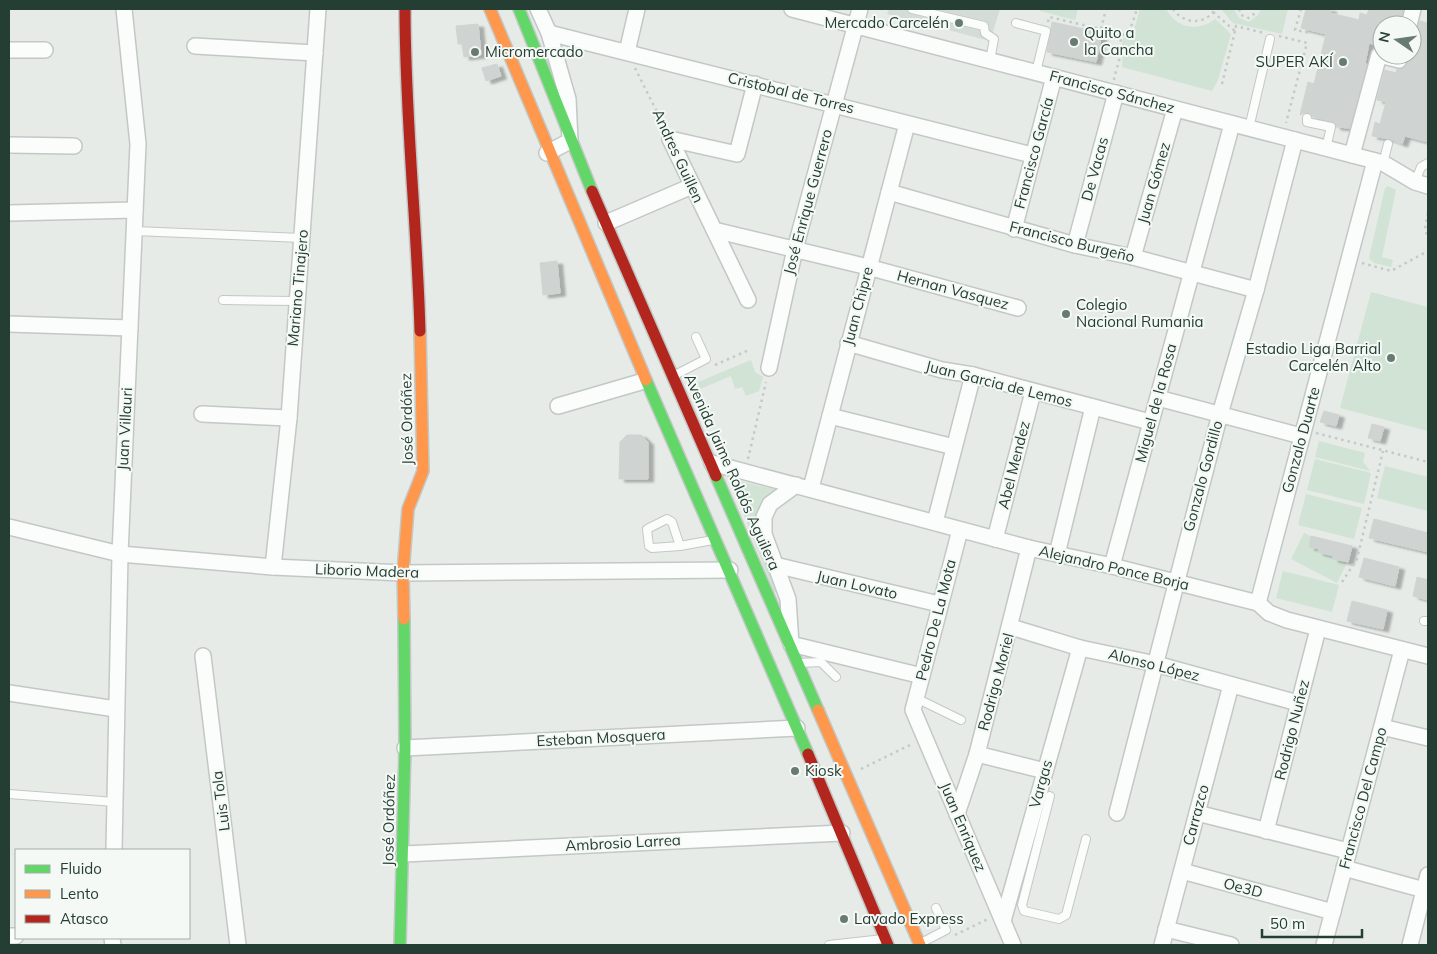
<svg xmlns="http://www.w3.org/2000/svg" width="1437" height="954" font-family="Mulish,sans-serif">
<defs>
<filter id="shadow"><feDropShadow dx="5.5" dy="3" stdDeviation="1" flood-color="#0004"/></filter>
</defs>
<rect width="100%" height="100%" fill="#e6ebe8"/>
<polygon fill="#d4dcd8" points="889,9 1000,9 990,41 887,14"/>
<g fill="#d0e3d4">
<polygon points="1040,9 1078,9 1075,20 1040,11"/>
<path d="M1140,9H1166C1177,29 1198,32 1215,19L1231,34L1218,80L1212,91L1122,67C1125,52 1115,38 1134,30Z"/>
<polygon points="1221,9 1234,9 1239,18 1249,22 1258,15 1261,9 1288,9 1282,34 1233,23"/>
<polygon points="1388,186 1396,190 1382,257 1393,260 1391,267 1374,263 1369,258 1385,188"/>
<polygon points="1371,292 1428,307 1428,431 1340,408"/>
<polygon points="751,360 755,372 763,377 759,391 746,396 742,387 735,389 731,376 700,389 698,382"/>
<polygon points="1319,441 1365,453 1363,462 1370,471 1315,457"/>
<polygon points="1315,459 1371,473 1364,504 1307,490"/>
<polygon points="1385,466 1428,477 1428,511 1377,498"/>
<polygon points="734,480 778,490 766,500 780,590 774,593 732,484"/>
<polygon points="1306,494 1362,508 1354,539 1298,525"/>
<polygon points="1304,533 1350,557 1337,583 1291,559"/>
<polygon points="1283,571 1339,585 1332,612 1276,598"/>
</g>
<g fill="#cfd3d1" stroke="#cfd4d1" filter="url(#shadow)">
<polygon points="1306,9 1331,9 1330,13 1359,20 1360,13 1367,15 1369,9 1403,9 1400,25 1382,25 1382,46 1369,43 1365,64 1367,64 1350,128 1336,127 1333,122 1313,117 1307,112 1300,115 1308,82 1314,84 1326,34 1301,28"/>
<polygon points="1420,21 1428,23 1428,142 1405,136 1402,144 1390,139 1372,136 1375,122 1380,124 1386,102 1377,100 1385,70 1396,73 1397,69 1405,67 1408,63 1412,55 1412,34 1416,31"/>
<polygon points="1052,22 1102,33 1096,62 1047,52"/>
<polygon points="478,24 481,55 464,57 462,44 458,44 456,26"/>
<polygon points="497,64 501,76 486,81 482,68"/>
<polygon points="557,261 560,293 543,295 540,263"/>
<polygon points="1324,411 1339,415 1336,426 1320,422"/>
<polygon points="1372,424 1384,427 1380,441 1368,438"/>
<polygon points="627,435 641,435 648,442 648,479 619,479 620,442"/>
<polygon points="1374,519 1428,533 1428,552 1369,538"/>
<polygon points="1311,536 1352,546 1348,562 1333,559 1333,556 1318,552 1319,549 1309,547"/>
<polygon points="1364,558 1399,567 1395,586 1359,577"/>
<polygon points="1417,577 1428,580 1428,600 1413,596"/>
<polygon points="1352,601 1387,610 1383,629 1347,621"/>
</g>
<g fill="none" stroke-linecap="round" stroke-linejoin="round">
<defs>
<g id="lane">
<polyline points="912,9 984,26 985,33 994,39 990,60"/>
<polyline points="1016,23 1046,31 1036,72"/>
<polyline points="1307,118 1307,122 1331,127 1326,148"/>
<polyline points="1249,128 1270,39"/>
<polyline points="1383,163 1388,144"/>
<polyline points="1415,182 1421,167 1428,163"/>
<polyline points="135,231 302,238"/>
<polyline points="223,300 296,301"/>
<polyline points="673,376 706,359 696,337"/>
<polyline points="680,546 652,548 649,546 647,529 667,519 672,522 680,546 713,540"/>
<polyline points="1424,621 1428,621"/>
<polyline points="800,663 821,662 836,677"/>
<polyline points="916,698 961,720"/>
<polyline points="9,794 115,802"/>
<polyline points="1050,796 1022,905 1024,911 1059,919 1066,915 1086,839"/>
<polyline points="921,943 946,930 936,908"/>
<polyline points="829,945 883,939"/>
</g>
<g id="street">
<polyline points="538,9 549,33 568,99 570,141 547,153"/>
<polyline points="792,9 1383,163 1415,182 1428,186"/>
<polyline points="1409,25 1413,9"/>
<polyline points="549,33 1032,155"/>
<polyline points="195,46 315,53"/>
<polyline points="9,50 45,50"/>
<polyline points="627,52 637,9"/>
<polyline points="670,139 748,300"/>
<polyline points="670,139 737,154 755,84"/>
<polyline points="9,145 74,146"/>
<polyline points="1352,155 1379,55 1399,60 1401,55"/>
<polyline points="889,192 1075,245 1133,257 1256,290"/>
<polyline points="9,213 135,210"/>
<polyline points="606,223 692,186"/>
<polyline points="1014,229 1054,77"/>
<polyline points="714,230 868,267 1018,308"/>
<polyline points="1075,245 1116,93"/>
<polyline points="1133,257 1175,109"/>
<polyline points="9,324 130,328"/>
<polyline points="848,343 942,370 973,375 1150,422"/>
<polyline points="769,368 795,249 860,9"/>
<polyline points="1158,398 1301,436"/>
<polyline points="558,406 644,381"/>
<polyline points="202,414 289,418"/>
<polyline points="830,416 954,447"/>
<polyline points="712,463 1029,548 1112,566 1258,603 1269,613 1287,620 1428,656"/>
<polyline points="796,485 770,504 764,517 764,534 788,599 791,644 922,676"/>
<polyline points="811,488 907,124"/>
<polyline points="935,522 973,375"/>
<polyline points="9,527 120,554 273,567 403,573 730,570"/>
<polyline points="960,530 913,710 1013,945"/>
<polyline points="995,539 1033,392"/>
<polyline points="1057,554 1093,407"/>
<polyline points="775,565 939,604"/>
<polyline points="1112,566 1232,124"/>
<polyline points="273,567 289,418 318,9"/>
<polyline points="1258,603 1375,161"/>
<polyline points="1011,627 1080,648 1156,664 1298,703"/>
<polyline points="203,656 238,945"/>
<polyline points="9,693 116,709"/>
<polyline points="1382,727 1428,738"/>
<polyline points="405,748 797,728"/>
<polyline points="977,754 1045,771"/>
<polyline points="1117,813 1220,414 1256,290 1295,140"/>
<polyline points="1197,813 1348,851"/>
<polyline points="957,814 977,754 1029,548"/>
<polyline points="1266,831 1318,629"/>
<polyline points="114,850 120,554 138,144 124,9"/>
<polyline points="404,854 842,833"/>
<polyline points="1344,868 1428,891"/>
<polyline points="1182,871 1333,912"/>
<polyline points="1003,921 1080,648"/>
<polyline points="1166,929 1231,945"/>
<polyline points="9,936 16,936"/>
<polyline points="112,938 113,945"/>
<polyline points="1162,945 1231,685"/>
<polyline points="1324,945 1402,650"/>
<polyline points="1410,945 1428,875"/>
</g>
<g id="fast">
<polyline points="519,9 592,191"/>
<polyline points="646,380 808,754"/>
<polyline points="716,476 818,710"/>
<polyline points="400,945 405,748 404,619"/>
</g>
<g id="slow">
<polyline points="490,9 646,380"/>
<polyline points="404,619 403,573 408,509 423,471 420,331"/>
<polyline points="818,710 920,945"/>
</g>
<g id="jam">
<path d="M405,9C405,117 417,224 420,331"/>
<polyline points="592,191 716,476"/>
<polyline points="808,754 888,945"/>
</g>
</defs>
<use href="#lane" stroke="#c3c8c5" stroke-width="10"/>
<use href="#street" stroke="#c3c8c5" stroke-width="18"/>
<use href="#fast" stroke="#c2c8c5" stroke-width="14"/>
<use href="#slow" stroke="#c2c8c5" stroke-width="14"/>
<use href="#jam" stroke="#c2c8c5" stroke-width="14"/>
<g stroke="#c2cbc6" stroke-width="2.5" stroke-dasharray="2.5 4" stroke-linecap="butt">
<path d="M1173,9C1183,24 1205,26 1215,9"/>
<polyline points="1239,9 1241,15 1249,18 1255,13 1256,9"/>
<polyline points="1301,9 1295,30 1310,33"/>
<polyline points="1213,12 1235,31 1236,26 1264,33"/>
<polyline points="1048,22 1049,17 1101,29 1106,9"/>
<polyline points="1279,36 1307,43 1286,123"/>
<polyline points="635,68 664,126"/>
<path d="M1114,80C1115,72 1119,64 1120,55C1121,42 1118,36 1131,27L1137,9"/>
<polyline points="1222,84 1235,31"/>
<polyline points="1428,213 1425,229 1428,239"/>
<polyline points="1362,263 1391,271 1428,251"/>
<polyline points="715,365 749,350"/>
<polyline points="1316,433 1428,462"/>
<polyline points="748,459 766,382"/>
<polyline points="1342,582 1357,559 1383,451"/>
<polyline points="861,769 912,744"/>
<polyline points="955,935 988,919"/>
</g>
<use href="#lane" stroke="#fbfcfc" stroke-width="8"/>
<use href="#street" stroke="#fbfcfc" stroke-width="15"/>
<use href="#fast" stroke="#63d668" stroke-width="11"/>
<use href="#slow" stroke="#ff974d" stroke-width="11"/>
<use href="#jam" stroke="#b3261e" stroke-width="11"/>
</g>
<g fill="#687b73" stroke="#f5f9f6" stroke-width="2">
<circle cx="959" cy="23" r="5"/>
<circle cx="1074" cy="42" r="5"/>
<circle cx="475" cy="52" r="5"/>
<circle cx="1343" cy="62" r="5"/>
<circle cx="1066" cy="314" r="5"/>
<circle cx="1391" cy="358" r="5"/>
<circle cx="795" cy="771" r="5"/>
<circle cx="844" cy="919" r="5"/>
</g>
<g text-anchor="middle" stroke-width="4" stroke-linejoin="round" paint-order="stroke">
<g font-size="15" fill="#243e34" stroke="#f5f9f6" text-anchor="start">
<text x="949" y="28" text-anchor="end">Mercado Carcelén</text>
<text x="1084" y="38">Quito a<tspan x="1084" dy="17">la Cancha</tspan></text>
<text x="485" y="57">Micromercado</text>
<text x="1333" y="67" text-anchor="end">SUPER AKÍ</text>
<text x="1076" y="310">Colegio<tspan x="1076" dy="17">Nacional Rumania</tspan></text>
<text x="1381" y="354" text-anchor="end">Estadio Liga Barrial<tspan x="1381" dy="17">Carcelén Alto</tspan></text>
<text x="805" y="776">Kiosk</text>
<text x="854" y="924">Lavado Express</text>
</g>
<g font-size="15" fill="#243e34" stroke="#f5f9f6">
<text transform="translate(1112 92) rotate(15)" y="5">Francisco Sánchez</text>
<text transform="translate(791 93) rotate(14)" y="5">Cristobal de Torres</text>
<text transform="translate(1034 153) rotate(-75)" y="5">Francisco García</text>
<text transform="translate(678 156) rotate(65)" y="5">Andres Guillen</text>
<text transform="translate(1095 169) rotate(-75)" y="5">De Vacas</text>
<text transform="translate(1154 183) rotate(-74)" y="5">Juan Gómez</text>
<text transform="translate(808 202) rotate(-75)" y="5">José Enrique Guerrero</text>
<text transform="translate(1072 242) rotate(14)" y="5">Francisco Burgeño</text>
<text transform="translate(298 288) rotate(-85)" y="5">Mariano Tinajero</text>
<text transform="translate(953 290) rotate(15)" y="5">Hernan Vasquez</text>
<text transform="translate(858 306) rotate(-75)" y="5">Juan Chipre</text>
<text transform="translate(999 384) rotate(14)" y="5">Juan Garcia de Lemos</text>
<text transform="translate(1156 403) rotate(-75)" y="5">Miguel de la Rosa</text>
<text transform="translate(407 419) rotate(-91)" y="5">José Ordóñez</text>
<text transform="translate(125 429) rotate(-87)" y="5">Juan Villauri</text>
<text transform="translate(1301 440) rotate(-75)" y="5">Gonzalo Duarte</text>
<text transform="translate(1014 465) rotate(-76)" y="5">Abel Mendez</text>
<text transform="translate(732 472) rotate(66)" y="5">Avenida Jaime Roldós Aguilera</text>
<text transform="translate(1203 476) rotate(-75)" y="5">Gonzalo Gordillo</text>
<text transform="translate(1114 568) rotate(13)" y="5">Alejandro Ponce Borja</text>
<text transform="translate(367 571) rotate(2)" y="5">Liborio Madera</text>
<text transform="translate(857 585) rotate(13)" y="5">Juan Lovato</text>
<text transform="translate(936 620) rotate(-76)" y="5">Pedro De La Mota</text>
<text transform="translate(1154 665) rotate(14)" y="5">Alonso López</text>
<text transform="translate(996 682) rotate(-75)" y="5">Rodrigo Moriel</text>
<text transform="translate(1292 730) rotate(-76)" y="5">Rodrigo Nuñez</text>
<text transform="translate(601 738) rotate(-3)" y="5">Esteban Mosquera</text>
<text transform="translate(1041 784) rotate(-74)" y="5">Vargas</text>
<text transform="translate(1363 798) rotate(-75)" y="5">Francisco Del Campo</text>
<text transform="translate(221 801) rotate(-97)" y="5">Luis Tola</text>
<text transform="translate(1196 815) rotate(-75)" y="5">Carrazco</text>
<text transform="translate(389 820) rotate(-89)" y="5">José Ordóñez</text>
<text transform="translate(963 827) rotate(67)" y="5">Juan Enriquez</text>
<text transform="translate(623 843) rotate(-3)" y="5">Ambrosio Larrea</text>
<text transform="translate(1243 888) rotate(15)" y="5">Oe3D</text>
</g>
</g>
<rect width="1437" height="954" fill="none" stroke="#243e34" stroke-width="20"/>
<rect x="15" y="849" width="175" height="90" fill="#f5f9f6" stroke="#a1aea8"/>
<rect x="25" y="865" width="25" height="8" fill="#63d668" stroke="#a1aea8"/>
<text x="60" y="874" font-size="15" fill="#243e34">Fluido</text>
<rect x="25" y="890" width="25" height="8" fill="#ff974d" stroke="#a1aea8"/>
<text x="60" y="899" font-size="15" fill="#243e34">Lento</text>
<rect x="25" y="915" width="25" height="8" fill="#b3261e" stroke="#a1aea8"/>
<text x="60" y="924" font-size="15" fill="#243e34">Atasco</text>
<g transform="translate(1397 40) rotate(283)"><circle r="24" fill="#f5f9f6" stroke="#a1aea8"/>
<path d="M0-4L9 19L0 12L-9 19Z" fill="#687b73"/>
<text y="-8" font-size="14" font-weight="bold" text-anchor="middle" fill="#243e34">N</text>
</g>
<path d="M1262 929v8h100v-8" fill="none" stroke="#243e34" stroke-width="2.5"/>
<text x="1270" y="929" font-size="15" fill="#243e34" stroke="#f5f9f6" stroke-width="4" paint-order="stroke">50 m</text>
</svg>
